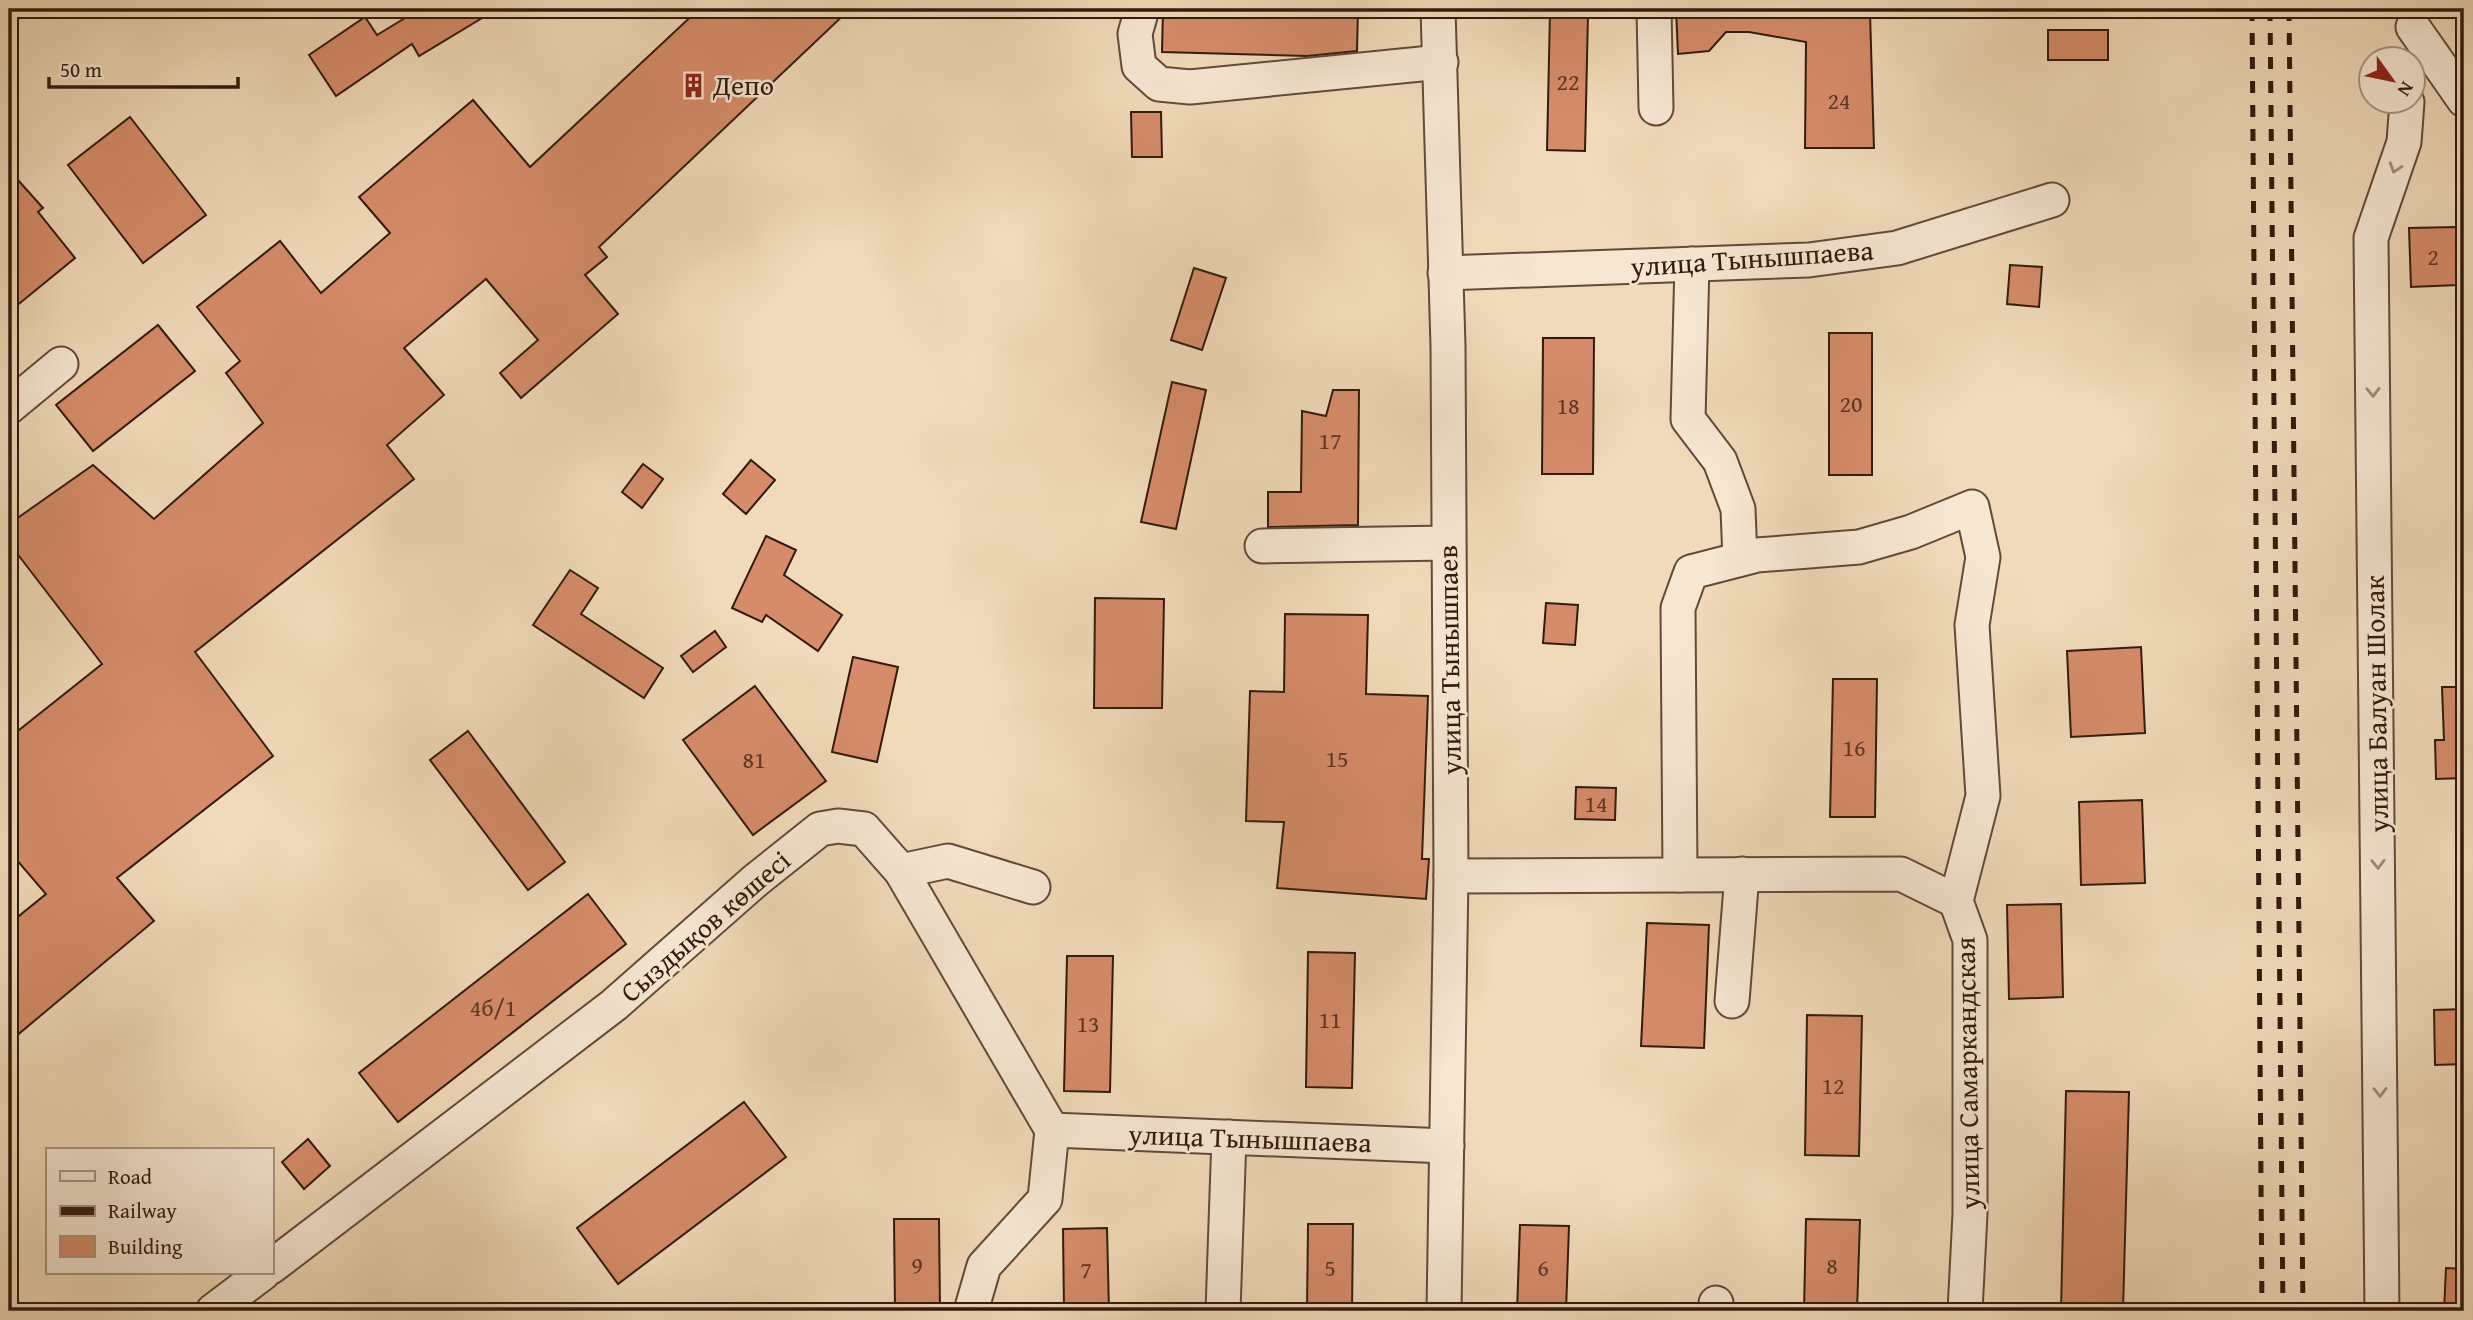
<svg xmlns="http://www.w3.org/2000/svg" width="2473" height="1320" font-family="'Gentium Book Plus',serif">
<rect width="100%" height="100%" fill="#f1dab9"/>
<filter id="stains"><feTurbulence type="fractalNoise" baseFrequency=".00286" numOctaves="4"/><feColorMatrix values="0 0 0 0 .2 0 0 0 0 .09 0 0 0 0 .02 0 0 0 .5 -.17"/></filter>
<radialGradient id="worn" r=".72"><stop offset=".6" stop-color="#630" stop-opacity="0"/><stop offset="1" stop-color="#630" stop-opacity=".3"/></radialGradient>
<g fill="#d68c6a" stroke="#331a0d" stroke-width="2">
<polygon points="420,9 497,9 419,56 412,44 336,96 309,55 365,17 377,35"/>
<polygon points="699,9 850,9 599,247 607,257 585,275 618,314 521,398 500,373 538,340 486,279 404,348 444,395 387,445 414,479 195,652 273,756 117,878 154,921 9,1042 9,924 46,894 9,851 9,738 102,664 9,543 9,524 93,465 154,519 263,423 226,373 240,361 197,307 280,241 321,293 390,233 359,197 473,100 530,167"/>
<polygon points="1163,9 1358,9 1357,51 1307,56 1162,52"/>
<polygon points="1676,9 1838,9 1870,13 1874,148 1805,148 1806,42 1749,32 1726,32 1709,51 1678,54"/>
<polygon points="1550,12 1588,13 1585,151 1547,150"/>
<rect x="2048" y="30" width="60" height="30"/>
<polygon points="1131,112 1161,112 1162,157 1132,157"/>
<polygon points="130,117 206,215 143,263 68,165"/>
<polygon points="9,170 43,208 38,212 75,258 9,312"/>
<polygon points="2456,227 2458,285 2411,287 2409,228"/>
<polygon points="2010,265 2042,267 2039,307 2007,304"/>
<polygon points="1194,268 1226,278 1202,350 1171,340"/>
<polygon points="158,325 195,371 93,451 56,405"/>
<rect x="1829" y="333" width="43" height="142"/>
<polygon points="1543,338 1594,338 1593,474 1542,474"/>
<polygon points="1172,382 1206,390 1176,529 1141,522"/>
<polygon points="1333,390 1359,390 1358,525 1268,527 1268,492 1301,492 1302,411 1326,416"/>
<polygon points="751,460 775,480 746,514 723,494"/>
<polygon points="643,464 663,479 642,508 622,492"/>
<polygon points="766,536 796,550 784,575 842,615 818,651 766,615 762,622 732,608"/>
<polygon points="570,570 598,588 581,614 663,668 644,698 533,625"/>
<polygon points="1095,598 1164,599 1162,708 1094,708"/>
<polygon points="1546,603 1578,605 1575,645 1543,643"/>
<polygon points="1285,614 1368,615 1366,694 1428,696 1422,859 1429,859 1426,899 1277,888 1284,822 1246,821 1250,691 1284,692"/>
<polygon points="715,631 726,647 693,672 681,656"/>
<polygon points="2141,647 2145,733 2071,737 2067,651"/>
<polygon points="853,657 898,667 877,762 832,752"/>
<polygon points="1833,679 1877,679 1875,817 1830,817"/>
<polygon points="755,686 826,781 753,835 683,740"/>
<polygon points="2442,687 2464,687 2464,778 2436,779 2435,740 2444,740"/>
<polygon points="468,731 565,862 528,890 430,760"/>
<polygon points="1576,787 1616,788 1615,820 1575,819"/>
<polygon points="2142,800 2145,883 2081,885 2079,802"/>
<polygon points="588,894 626,944 398,1122 359,1073"/>
<polygon points="2061,904 2063,997 2009,999 2007,905"/>
<polygon points="1647,923 1709,925 1704,1048 1641,1046"/>
<polygon points="1308,952 1355,953 1352,1088 1306,1087"/>
<polygon points="1067,956 1113,956 1110,1092 1064,1091"/>
<polygon points="2464,1009 2464,1064 2435,1065 2434,1010"/>
<polygon points="1807,1015 1862,1016 1859,1156 1805,1155"/>
<polygon points="2066,1091 2129,1092 2123,1311 2061,1311"/>
<polygon points="744,1102 786,1157 618,1284 577,1228"/>
<polygon points="308,1139 330,1166 304,1189 282,1162"/>
<polygon points="894,1219 939,1219 940,1311 895,1311"/>
<polygon points="1806,1219 1860,1220 1857,1311 1804,1311"/>
<polygon points="1308,1224 1353,1224 1352,1311 1307,1311"/>
<polygon points="1520,1225 1569,1226 1566,1311 1517,1311"/>
<polygon points="1107,1228 1109,1311 1064,1311 1063,1229"/>
<polygon points="2446,1268 2464,1269 2464,1311 2444,1311"/>
</g>
<g fill="none" stroke-linecap="round" stroke-linejoin="round">
<defs>
<g id="minor">
<polyline points="1142,9 1135,34 1139,66 1159,84 1190,87 1441,62"/>
<polyline points="1438,9 1448,346 1451,876 1444,1311"/>
<polyline points="1654,9 1656,108"/>
<polyline points="2413,27 2464,100"/>
<polyline points="1692,264 1688,419 1720,461 1738,509 1740,559"/>
<polyline points="1445,273 1809,260 1897,248 2052,200"/>
<polyline points="9,407 61,364"/>
<polyline points="1262,546 1448,543"/>
<polyline points="901,871 948,861 1033,887"/>
<polyline points="1680,875 1678,608 1691,572 1757,555 1859,547 1911,532 1972,507 1983,557 1972,625 1983,796 1956,901 1970,940 1970,1214 1965,1311"/>
<polyline points="1451,876 1901,874 1956,901"/>
<polyline points="1732,1001 1742,874"/>
<polyline points="1052,1130 1447,1146"/>
<polyline points="271,1267 614,1005 756,880 820,829 838,826 864,829 901,871 1052,1130"/>
<polyline points="213,1311 263,1273"/>
<polyline points="971,1311 984,1266 1045,1199 1052,1130"/>
<polyline points="1223,1311 1229,1137"/>
<polyline points="1715,1311 1716,1303"/>
<polyline points="2382,1311 2371,238 2404,142 2407,102"/>
</g>
</defs>
<use href="#minor" stroke="#624a38" stroke-width="37"/>
<use href="#minor" stroke="#f6e7d2" stroke-width="33"/>
<g stroke="#331a0d" stroke-width="5" stroke-dasharray="12 12" stroke-linecap="butt">
<polyline points="2252,9 2262,1311"/>
<polyline points="2270,9 2283,1311"/>
<polyline points="2289,9 2303,1311"/>
</g>
</g>
<defs><path id="oneway-chevron" d="M-2-3.5L2.5 0L-2 3.5" fill="none" stroke-width="1.6" stroke-linecap="round" stroke-linejoin="round" transform="scale(1.75)"/></defs>
<g stroke="#9e8b79">
<use href="#oneway-chevron" transform="translate(2395 168) rotate(108)"/>
<use href="#oneway-chevron" transform="translate(2373 392) rotate(89)"/>
<use href="#oneway-chevron" transform="translate(2378 864) rotate(89)"/>
<use href="#oneway-chevron" transform="translate(2380 1092) rotate(89)"/>
</g>
<defs>
<symbol id="building-bare" viewBox="-9 -9 18 18"><path d="M-4-6H4V6H1V3H-1V6H-4ZM-2.5-4.3h1.7v1.8h-1.7ZM.8-4.3h1.7v1.8H.8ZM-2.5-1h1.7V.8h-1.7ZM.8-1h1.7V.8H.8Z" fill="#8f2418" stroke="#f6e7d2" stroke-width="2.5" paint-order="stroke"/></symbol>
</defs>
<g fill-rule="evenodd">
<use href="#building-bare" x="676" y="68" width="35" height="35"/>
</g>
<g text-anchor="middle" stroke-width="5" stroke-linejoin="round" paint-order="stroke">
<g font-size="24" fill="#5c3624">
<text x="1568" y="90">22</text>
<text x="1839" y="109">24</text>
<text x="2433" y="265">2</text>
<text x="1851" y="412">20</text>
<text x="1568" y="414">18</text>
<text x="1330" y="449">17</text>
<text x="1854" y="756">16</text>
<text x="1337" y="767">15</text>
<text x="754" y="768">81</text>
<text x="1596" y="812">14</text>
<text x="493" y="1016">4б/1</text>
<text x="1330" y="1028">11</text>
<text x="1088" y="1032">13</text>
<text x="1833" y="1094">12</text>
<text x="917" y="1273">9</text>
<text x="1832" y="1274">8</text>
<text x="1330" y="1276">5</text>
<text x="1543" y="1276">6</text>
<text x="1086" y="1278">7</text>
</g>
<g font-size="28" fill="#331a0d" stroke="#f6e7d2" text-anchor="start">
<text x="713" y="95">Депо</text>
</g>
<g font-size="28" fill="#331a0d" stroke="#f6e7d2">
<text transform="translate(1752 258) rotate(-4)" y="10">улица Тынышпаева</text>
<text transform="translate(1449 660) rotate(-91)" y="10">улица Тынышпаев</text>
<text transform="translate(2376 704) rotate(-91)" y="10">улица Балуан Шолак</text>
<text transform="translate(705 926) rotate(-41)" y="10">Сыздықов көшесі</text>
<text transform="translate(1967 1073) rotate(-91)" y="10">улица Самаркандская</text>
<text transform="translate(1250 1138) rotate(2)" y="10">улица Тынышпаева</text>
</g>
</g>
<rect width="2473" height="1320" fill="none" stroke="#f1dab9" stroke-width="35"/>
<rect x="10" y="10" width="2452" height="1299" fill="none" stroke="#331a0d" stroke-width="3.5"/>
<rect x="18" y="18" width="2438" height="1285" fill="none" stroke="#331a0d" stroke-width="2"/>
<rect x="46" y="1148" width="228" height="126" fill="#f6e7d2" stroke="#a89583" stroke-width="2"/>
<rect x="60" y="1171" width="35" height="10" fill="#f6e7d2" stroke="#a89583" stroke-width="2"/>
<text x="108" y="1184" font-size="21" fill="#331a0d">Road</text>
<rect x="60" y="1206" width="35" height="10" fill="#331a0d" stroke="#a89583" stroke-width="2"/>
<text x="108" y="1218" font-size="21" fill="#331a0d">Railway</text>
<rect x="60" y="1236" width="35" height="21" fill="#d68c6a" stroke="#a89583" stroke-width="2"/>
<text x="108" y="1254" font-size="21" fill="#331a0d">Building</text>
<g transform="translate(2392 80) rotate(123)"><circle r="33" fill="#f6e7d2" stroke="#a89583" stroke-width="2"/>
<path d="M0-5L12 26L0 18L-12 26Z" fill="#8f2418"/>
<text y="-10" font-size="19" font-weight="bold" text-anchor="middle" fill="#331a0d">N</text>
</g>
<path d="M49 77v10h189v-10" fill="none" stroke="#331a0d" stroke-width="3.5"/>
<text x="60" y="77" font-size="21" fill="#331a0d" stroke="#f6e7d2" stroke-width="5" paint-order="stroke">50 m</text>
<rect width="100%" height="100%" filter="url(#stains)"/>
<rect width="100%" height="100%" fill="url(#worn)"/>
</svg>
